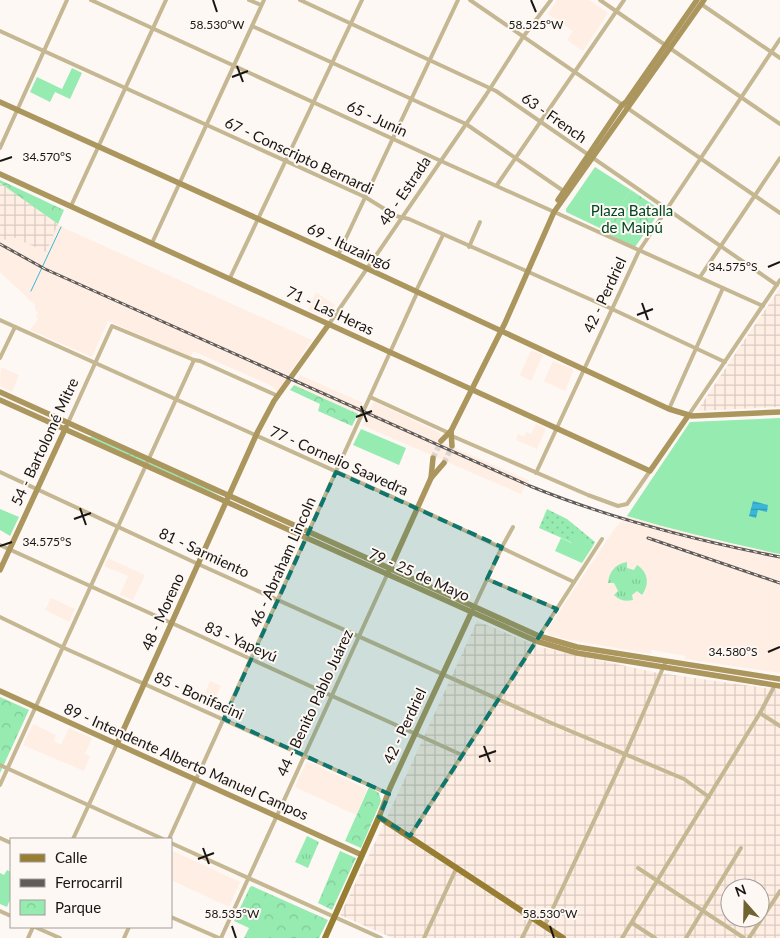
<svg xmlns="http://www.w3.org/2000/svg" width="780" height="938" font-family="Lato,sans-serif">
<defs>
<pattern id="industrial-grid" width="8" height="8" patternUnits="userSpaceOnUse" patternTransform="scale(1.25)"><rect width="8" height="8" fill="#ffeee3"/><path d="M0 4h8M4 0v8" fill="none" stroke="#dacbc2"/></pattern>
<pattern id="grass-tufts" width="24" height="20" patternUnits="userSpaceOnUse" patternTransform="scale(1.25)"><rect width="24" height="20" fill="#96ebb1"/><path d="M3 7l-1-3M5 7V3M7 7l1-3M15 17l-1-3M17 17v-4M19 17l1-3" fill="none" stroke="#81c997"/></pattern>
<pattern id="park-crowns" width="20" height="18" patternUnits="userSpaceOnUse" patternTransform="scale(1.25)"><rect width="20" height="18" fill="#96ebb1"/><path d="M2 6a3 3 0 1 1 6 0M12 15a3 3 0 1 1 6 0" fill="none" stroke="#81c997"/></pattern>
<pattern id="garden-dots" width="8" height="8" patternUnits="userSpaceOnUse" patternTransform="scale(1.25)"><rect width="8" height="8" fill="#96ebb1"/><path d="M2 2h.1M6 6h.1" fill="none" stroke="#81c997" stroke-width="1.8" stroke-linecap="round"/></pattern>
<pattern id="water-rules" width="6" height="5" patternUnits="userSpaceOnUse" patternTransform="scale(1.25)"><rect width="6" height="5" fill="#39b7d8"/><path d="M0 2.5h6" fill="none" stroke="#329cb8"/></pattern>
</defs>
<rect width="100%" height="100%" fill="#fef8f5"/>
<g fill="#ffeee3">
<polygon points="557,0 589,0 608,13 583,51 567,40 573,31 548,14"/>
<polygon points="0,183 64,228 312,340 277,392 272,386 195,352 193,351 191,357 108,321 92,357 30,330 38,319 36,316 38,313 35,309 35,305 0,272"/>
<polygon points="316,292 335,305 327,317 325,317 308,310"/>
<polygon points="531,350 543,355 531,381 520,375"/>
<polygon points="553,361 573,369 573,371 565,391 544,381"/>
<polygon points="1,367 19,375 12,392 0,386"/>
<polygon points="300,375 363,403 358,414 294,385"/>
<polygon points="375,402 440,433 439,441 528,480 521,494 362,425 373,403"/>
<polygon points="536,424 545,428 545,431 537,449 516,440 518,434 524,437 526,432 531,434"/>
<polygon points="627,516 661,526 734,545 780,554 780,673 685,659 685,656 669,653 652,650 651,654 570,640 549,635 547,630 615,528"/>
<polygon points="108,558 145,575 133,600 120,595 128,576 104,566"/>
<polygon points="51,598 75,609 69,622 45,610"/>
<polygon points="210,681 221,686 211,708 201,703"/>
<polygon points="33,724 56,735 54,741 61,745 69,728 92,738 85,754 90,756 84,771 23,745"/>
<polygon points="309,762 367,789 356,815 295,787 306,763"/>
<polygon points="171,850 240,882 229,907 171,880"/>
</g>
<g fill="url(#industrial-grid)" fill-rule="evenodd">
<polygon points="0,183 58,224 46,252 11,236 8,241 0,237"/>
<polygon points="780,288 780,407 697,411 745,339"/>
<path d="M477,621L540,647L653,672L780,690V938H393L340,915L383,826ZM730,888H760V918H730Z"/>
</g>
<g fill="url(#grass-tufts)">
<path d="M627,562V568L634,570L637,565C648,572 650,584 642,595L637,591L632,595L633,600C625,602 619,600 614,595L618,591L614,583H608C609,572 615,564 627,562Z"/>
<polygon points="307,836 319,842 308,868 295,862"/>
</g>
<g fill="url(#park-crowns)">
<polygon points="0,180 64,210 58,224 0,183"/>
<polygon points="631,190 661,210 635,247 602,231"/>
<polygon points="294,385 358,414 352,426 318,411 320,404 290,390"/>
<polygon points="88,437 93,437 224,496 206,490"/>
<polygon points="0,697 29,710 0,773"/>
<polygon points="369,787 379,793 381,801 361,848 345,841"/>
<polygon points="340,851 356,858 332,910 318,903"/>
<polygon points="252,886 328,920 319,938 244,938 249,928 234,921 250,887"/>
</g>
<polygon fill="url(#garden-dots)" points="547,509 567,519 595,542 593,546 577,534 573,543 539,528"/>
<g fill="#96ebb1">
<polygon points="72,68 82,73 70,99 55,92 50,102 30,92 37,77 62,89"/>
<polygon points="595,167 631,190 604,230 566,212 566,209"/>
<path d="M780,418V554C728,543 677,531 627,516L690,422Z"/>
<polygon points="361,429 406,448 399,465 353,445"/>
<polygon points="0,509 19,517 10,536 0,530"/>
<polygon points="577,533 593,546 582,563 555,551 561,538 572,543"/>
<polygon points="7,870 11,872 11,897 7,907 0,904 0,873 4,875"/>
<polygon points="254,923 272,931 269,938 247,938"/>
</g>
<polygon fill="url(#water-rules)" points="753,501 768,505 767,512 758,510 756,518 749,516"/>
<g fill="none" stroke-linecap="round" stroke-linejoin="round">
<polyline stroke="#39b7d8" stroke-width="1" points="31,291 61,227"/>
<g stroke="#dcd6d3" stroke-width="5.5" stroke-dasharray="5.5 3" stroke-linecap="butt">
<polyline points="433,458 441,441"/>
<polyline points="444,463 452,446"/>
</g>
<g stroke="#c5b792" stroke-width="4">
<polyline points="91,0 441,161 763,306"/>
<polyline points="249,0 261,5"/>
<polyline points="300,0 496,91 777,285"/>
<polyline points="470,0 780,213"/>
<polyline points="600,0 780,124"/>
<polyline points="701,4 780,58"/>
<polyline points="252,26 466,124 565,192"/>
<polyline points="0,31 365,197 396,216 409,219 612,309 725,362"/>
<polyline points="0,148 67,0"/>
<polyline points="497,185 624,0"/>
<polyline points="71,206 166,0"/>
<polyline points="152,243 264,0"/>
<polyline points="469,247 480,222"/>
<polyline points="338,255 458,0"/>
<polyline points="700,277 780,158"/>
<polyline points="230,278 362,0"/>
<polyline points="416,291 443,235"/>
<polyline points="0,320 417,508 574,582"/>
<polyline points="329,324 486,95 523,37 551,0"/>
<polyline points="0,358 15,327"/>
<polyline points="370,397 449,433"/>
<polyline points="669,409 723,288"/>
<polyline points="688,416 780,280"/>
<polyline points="68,423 112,326 194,360 200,361 278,396"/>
<polyline points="452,436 588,495 618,506 627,504 650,471"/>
<polyline points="0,472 198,564 549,722 684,779 709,797"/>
<polyline points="536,473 639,251 780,39"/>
<polyline points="0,545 462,755"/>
<polyline points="487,579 557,609"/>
<polyline points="474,607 502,547 513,527"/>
<polyline points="0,617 62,647 389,794"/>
<polyline points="760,713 780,726"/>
<polyline points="0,765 163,839"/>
<polyline points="0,785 194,360"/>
<polyline points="410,836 602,539"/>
<polyline points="0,838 11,843"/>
<polyline points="73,839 117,744"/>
<polyline points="169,839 417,293"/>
<polyline points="171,843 381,938"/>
<polyline points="638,868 744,938"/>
<polyline points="0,911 11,916"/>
<polyline points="171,917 219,938"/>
<polyline points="632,923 655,938"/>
<polyline points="545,925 625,755 666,661"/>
<polyline points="35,927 60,938"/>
<polyline points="28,938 33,927"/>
<polyline points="124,938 129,927"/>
<polyline points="221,938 387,575"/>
<polyline points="424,938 457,867"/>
<polyline points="522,938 532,918"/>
<polyline points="622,938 760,713 775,685"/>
<polyline points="686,938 741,848"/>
<polyline points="749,938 780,891"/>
</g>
<g stroke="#ab965e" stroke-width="5.5">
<polyline points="0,102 338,255 669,409 692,416 780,412"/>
<polyline points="0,174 650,471 688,416"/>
<polyline points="558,200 622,105 626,102 697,0"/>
<polyline points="0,392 539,636 577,647 780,679"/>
<polyline points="0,400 536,641 577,653 780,686"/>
<polyline points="451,431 452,446"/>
<polyline points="441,441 451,431 505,323 554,212 704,0"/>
<polyline points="431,478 444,463"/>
<polyline points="0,570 66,427"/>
<polyline points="389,571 431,478 433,458"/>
<polyline points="0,691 362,855"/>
<polyline points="117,744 258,431 274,401 329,324"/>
<polyline points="379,817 390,788 472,611"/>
</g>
<polyline stroke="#987e33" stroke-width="6" points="325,938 379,817 563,938"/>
<defs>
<g id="rail">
<path d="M0,244L45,269L530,486C611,519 694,540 780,557"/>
<polyline points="648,538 780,583"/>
</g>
</defs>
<use href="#rail" stroke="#615c59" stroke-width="3"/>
<use href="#rail" stroke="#fef8f5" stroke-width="1" stroke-dasharray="4" stroke-linecap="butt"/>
</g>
<path fill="#0f766e" fill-opacity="0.2" stroke="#0f766e" stroke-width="4" stroke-dasharray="10 6" stroke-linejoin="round" d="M336,472L502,547L487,579L557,609L410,836L379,817L389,794L224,719Z"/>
<path fill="none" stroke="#191512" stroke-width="2" d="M213,0L217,12M531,0L536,12M237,66L243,82M232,77L248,71M0,161L12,157M768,267L780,262M642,303L648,320M637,315L653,309M361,406L367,422M356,417L372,411M80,508L86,525M74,519L91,513M0,546L12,542M768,652L780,647M484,746L490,762M479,757L496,751M203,848L209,864M198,859L214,853M232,926L236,938M550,926L554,938"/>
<g text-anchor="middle" stroke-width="4" stroke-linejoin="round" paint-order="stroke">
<g font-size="15" fill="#191512" stroke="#fef8f5">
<text transform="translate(554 118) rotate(35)" y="5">63 - French</text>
<text transform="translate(377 119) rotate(25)" y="5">65 - Junín</text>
<text transform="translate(299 156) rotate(25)" y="5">67 - Conscripto Bernardi</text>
<text transform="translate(405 191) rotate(-56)" y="5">48 - Estrada</text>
<text transform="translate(349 247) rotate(25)" y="5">69 - Ituzaingó</text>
<text transform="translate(605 295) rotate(-65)" y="5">42 - Perdriel</text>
<text transform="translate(330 311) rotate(25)" y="5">71 - Las Heras</text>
<text transform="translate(45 442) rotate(-65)" y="5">54 - Bartolomé Mitre</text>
<text transform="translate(339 461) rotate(24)" y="5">77 - Cornelio Saavedra</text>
<text transform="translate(204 553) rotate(25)" y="5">81 - Sarmiento</text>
<text transform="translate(283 562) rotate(-66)" y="5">46 - Abraham Lincoln</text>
<text transform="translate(419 575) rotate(24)" y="5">79 - 25 de Mayo</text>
<text transform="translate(163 612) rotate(-66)" y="5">48 - Moreno</text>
<text transform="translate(241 642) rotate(24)" y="5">83 - Yapeyú</text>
<text transform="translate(199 696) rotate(24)" y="5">85 - Bonifacini</text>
<text transform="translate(315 703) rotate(-65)" y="5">44 - Benito Pablo Juárez</text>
<text transform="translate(405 726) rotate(-65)" y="5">42 - Perdriel</text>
<text transform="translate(186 762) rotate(24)" y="5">89 - Intendente Alberto Manuel Campos</text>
</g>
<g font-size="15" fill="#004522" stroke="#fef8f5">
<text x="632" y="216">Plaza Batalla<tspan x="632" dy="17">de Maipú</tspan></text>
</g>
</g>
<g font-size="12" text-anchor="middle" fill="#191512" stroke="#fef8f5" stroke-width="4" stroke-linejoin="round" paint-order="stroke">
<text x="536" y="29">58.525°W</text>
<text x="217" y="29">58.530°W</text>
<text x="47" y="161">34.570°S</text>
<text x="733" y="271">34.575°S</text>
<text x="47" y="546">34.575°S</text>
<text x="733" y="656">34.580°S</text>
<text x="232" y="918">58.535°W</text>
<text x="550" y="918">58.530°W</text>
</g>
<rect x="10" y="838" width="162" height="90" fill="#fef8f5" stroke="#a29d9a"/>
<rect x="20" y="854" width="25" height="8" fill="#987e33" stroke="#a29d9a"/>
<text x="55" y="863" font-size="15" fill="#191512">Calle</text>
<rect x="20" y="879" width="25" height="8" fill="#615c59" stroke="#a29d9a"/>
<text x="55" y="888" font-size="15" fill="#191512">Ferrocarril</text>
<rect x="20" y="900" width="25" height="15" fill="url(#park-crowns)" stroke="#a29d9a"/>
<text x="55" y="913" font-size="15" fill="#191512">Parque</text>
<g transform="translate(745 903) rotate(340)"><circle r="24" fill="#fef8f5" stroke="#a29d9a"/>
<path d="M0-4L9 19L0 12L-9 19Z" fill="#6f6431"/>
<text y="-8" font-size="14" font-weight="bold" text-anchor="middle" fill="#191512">N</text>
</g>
</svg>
